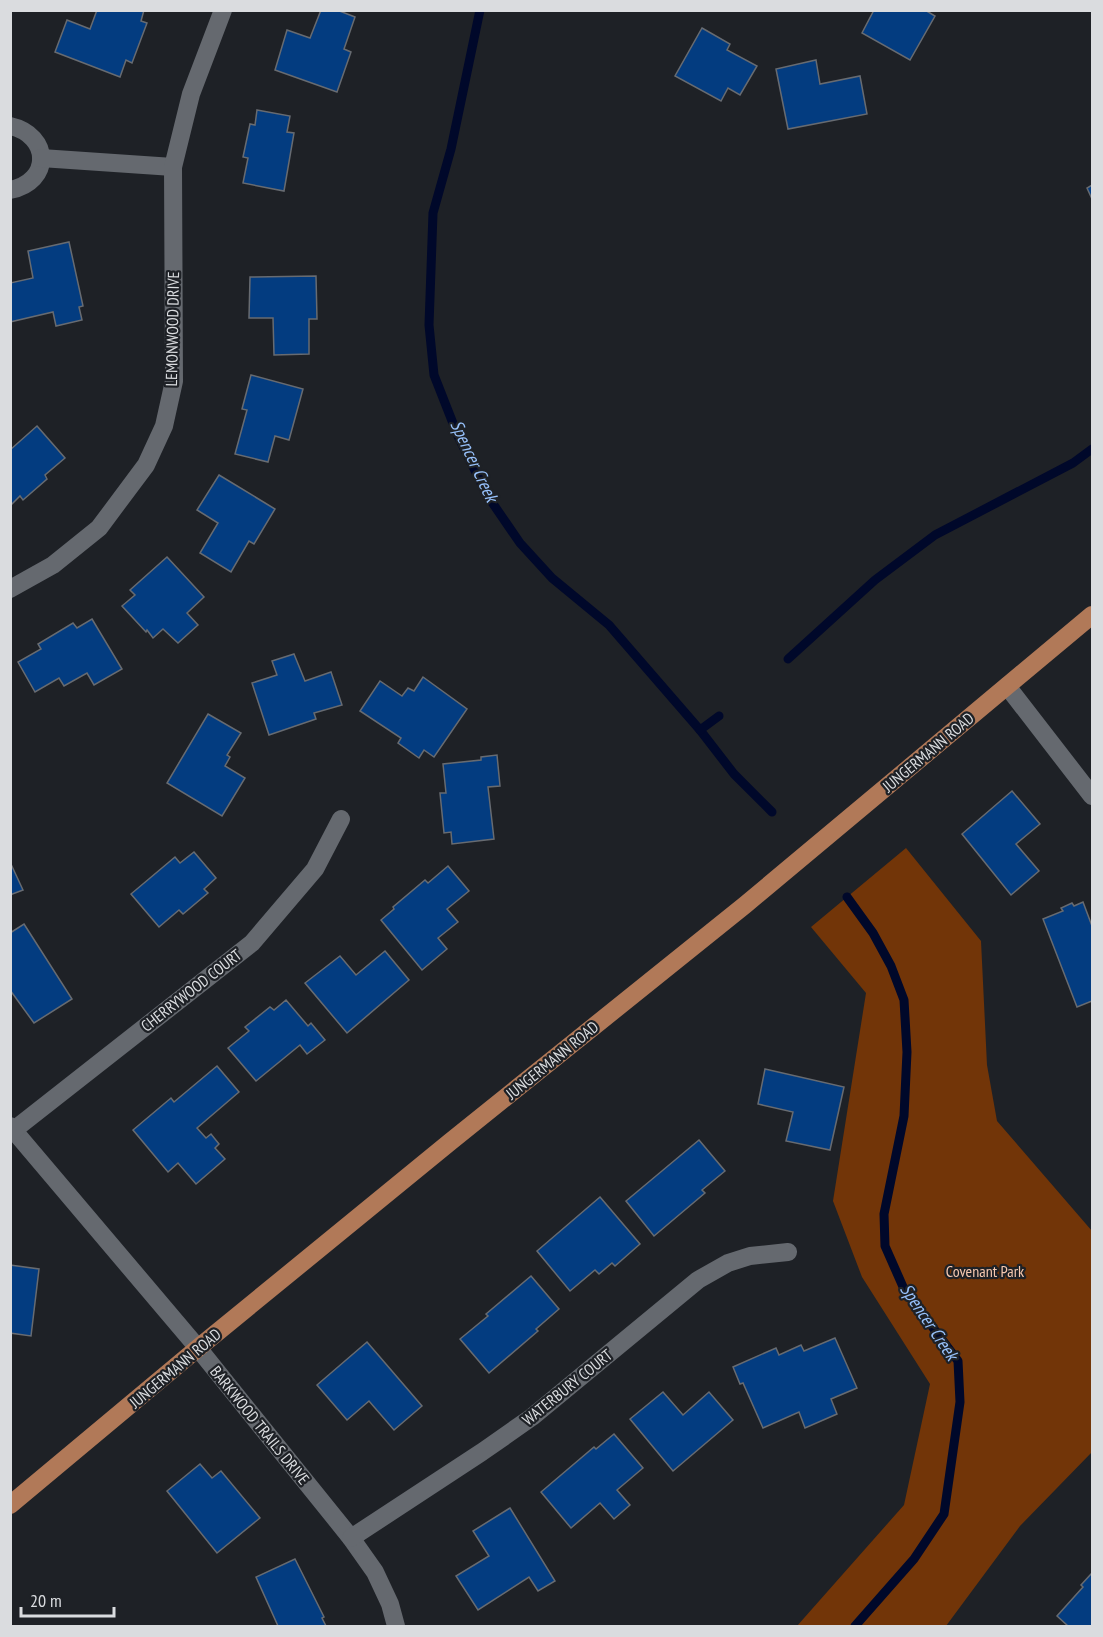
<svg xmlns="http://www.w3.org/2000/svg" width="1103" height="1637" font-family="'PT Sans Narrow',sans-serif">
<rect width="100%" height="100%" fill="#1e2126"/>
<polygon fill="#723508" points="906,848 981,941 987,1065 997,1121 1092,1231 1092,1452 1020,1526 946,1626 797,1626 904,1505 930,1384 862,1277 833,1201 866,993 811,927"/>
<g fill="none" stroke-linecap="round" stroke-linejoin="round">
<g stroke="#00082a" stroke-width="9">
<polyline points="480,10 451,149 433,213 429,325 434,375 458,436 487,495 520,543 552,578 609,625 700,730 734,774 772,812"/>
<polyline points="788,659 875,580 935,535 1073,463 1092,449"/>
<polyline points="700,730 719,716"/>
<polyline points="847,897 873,933 891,966 904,1000 907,1052 904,1116 884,1214 885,1246 904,1289 958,1361 960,1402 944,1514 914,1559 855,1626"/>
</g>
</g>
<g fill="#033c80" stroke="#676b71" stroke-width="1.5">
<polygon points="97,10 144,10 141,21 147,23 132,63 126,60 120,77 55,52 67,20 90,29"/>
<polygon points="321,10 337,10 355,17 344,49 351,52 337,92 275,70 287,30 310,38"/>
<polygon points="874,10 925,10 935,16 910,60 862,33"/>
<polygon points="702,28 730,44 727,50 757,66 740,95 728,88 721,101 675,76"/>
<polygon points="816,60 820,84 860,76 867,114 788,129 776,69"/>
<polygon points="257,110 290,116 287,132 294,133 284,191 243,183 248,158 243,157 250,124 255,125"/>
<polygon points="1092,185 1092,199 1087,188"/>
<polygon points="69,242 83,306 79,307 82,320 56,326 53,312 10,322 10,283 33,278 28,251"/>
<polygon points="316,276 317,319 309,319 309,354 274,355 273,318 249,318 250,277"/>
<polygon points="251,375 303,389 289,440 275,436 268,462 235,454 247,410 242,409"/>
<polygon points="37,426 65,458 45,475 47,479 23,500 20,496 10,506 10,450"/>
<polygon points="219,475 275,509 254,544 249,541 231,572 200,553 218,523 197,510"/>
<polygon points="167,557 204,597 187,613 198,625 178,643 163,629 153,638 147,630 146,632 122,606 135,595 130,590"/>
<polygon points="92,619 122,669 94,685 87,673 64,686 59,678 35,692 18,662 41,649 38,644 73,623 77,628"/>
<polygon points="294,654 305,681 331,672 342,705 314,713 316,719 269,735 252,683 277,675 272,661"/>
<polygon points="423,677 467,709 434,757 424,750 419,758 398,743 401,738 360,711 380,681 402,696 408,688 414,691"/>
<polygon points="208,714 241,733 227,755 230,757 225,766 245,778 222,816 167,783"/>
<polygon points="497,755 500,786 488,787 494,839 452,844 451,832 444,833 440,793 446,793 443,764 481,760 481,757"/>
<polygon points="1012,791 1040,824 1016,844 1039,871 1011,895 962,834"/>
<polygon points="194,852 216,878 204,889 208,893 183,914 179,910 159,927 131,894 175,857 180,863"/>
<polygon points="10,862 23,890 10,895"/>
<polygon points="448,866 469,891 447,909 458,922 438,938 447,949 422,970 381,920 394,909 393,907 425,880 428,883"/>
<polygon points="1083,902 1092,926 1092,1001 1077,1007 1043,919 1063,911 1061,908 1072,903 1074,906"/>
<polygon points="24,924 72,999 34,1023 10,990 10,933"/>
<polygon points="385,951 409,980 347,1033 305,983 340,956 356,975"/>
<polygon points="286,1000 308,1026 311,1023 325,1040 307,1054 300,1045 256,1081 228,1048 249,1031 245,1027 270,1007 274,1010"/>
<polygon points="217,1066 239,1092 197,1128 206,1138 211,1134 219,1144 215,1148 225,1159 196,1184 178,1163 168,1172 133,1130 171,1098 174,1102"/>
<polygon points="765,1069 844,1087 830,1150 786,1141 793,1112 758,1104"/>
<polygon points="699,1140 725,1171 702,1190 705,1193 654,1236 626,1201"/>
<polygon points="600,1197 640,1244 615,1266 612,1263 599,1274 595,1270 570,1291 537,1251"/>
<polygon points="10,1265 39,1269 31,1336 10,1333"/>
<polygon points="531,1276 559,1309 536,1329 538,1331 489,1373 460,1339 488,1316 486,1314"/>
<polygon points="835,1338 857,1388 831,1399 837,1414 805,1428 799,1412 763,1428 743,1383 740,1384 733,1367 776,1348 779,1355 801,1345 804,1351"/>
<polygon points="367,1342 422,1406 394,1430 369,1401 347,1420 317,1385"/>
<polygon points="663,1392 683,1415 709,1392 733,1420 673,1471 630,1419"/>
<polygon points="614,1434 643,1468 617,1490 630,1505 614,1519 600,1503 571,1528 541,1492 594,1447 596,1449"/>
<polygon points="200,1464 212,1478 221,1471 260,1518 217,1553 167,1491"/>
<polygon points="510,1508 555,1581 538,1591 529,1577 478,1610 456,1576 489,1556 473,1531"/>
<polygon points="295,1559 324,1617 322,1618 326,1626 278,1626 256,1577"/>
<polygon points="1092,1573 1092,1626 1068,1626 1057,1616 1083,1587 1081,1585"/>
</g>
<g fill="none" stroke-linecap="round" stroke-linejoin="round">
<g stroke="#65696f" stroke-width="18">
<path d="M10,126C51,135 52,182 10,190"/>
<polyline points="41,158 173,167"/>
<polyline points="10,589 53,565 99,528 146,465 164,426 174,381 173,167 191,94 223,10"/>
<polyline points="1007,686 1092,796"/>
<polyline points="10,1126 198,1348 351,1538 375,1572 390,1604 396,1626"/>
<polyline points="10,1133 252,943 315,869 341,819"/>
<polyline points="351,1538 482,1452 532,1417 698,1280 728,1263 750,1256 788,1252"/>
</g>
<polyline stroke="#b17958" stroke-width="18" points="10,1505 198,1348 450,1142 745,905 1092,615"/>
</g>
<g text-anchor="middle" stroke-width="4.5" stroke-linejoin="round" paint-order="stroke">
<g font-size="16" fill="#dadcdf" stroke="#1e2126">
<text transform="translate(172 329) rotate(-89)" y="6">LEMONWOOD DRIVE</text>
<text transform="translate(928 752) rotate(-40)" y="6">JUNGERMANN ROAD</text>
<text transform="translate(191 990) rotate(-38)" y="6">CHERRYWOOD COURT</text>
<text transform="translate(552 1060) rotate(-39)" y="6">JUNGERMANN ROAD</text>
<text transform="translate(175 1368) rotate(-40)" y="6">JUNGERMANN ROAD</text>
<text transform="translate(567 1387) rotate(-39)" y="6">WATERBURY COURT</text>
<text transform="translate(260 1425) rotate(51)" y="6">BARKWOOD TRAILS DRIVE</text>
</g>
<g font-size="16" fill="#f7c9b0" stroke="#1e2126">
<text x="985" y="1277">Covenant Park</text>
</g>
<g font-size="18" font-style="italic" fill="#97c1fb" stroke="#1e2126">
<text transform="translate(474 461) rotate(65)" y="6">Spencer Creek</text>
<text transform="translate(929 1322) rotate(56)" y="6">Spencer Creek</text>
</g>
</g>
<rect width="1103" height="1637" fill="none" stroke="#dadcdf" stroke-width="24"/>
<path d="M21 1607v9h93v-9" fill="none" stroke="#dadcdf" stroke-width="3"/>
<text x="30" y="1607" font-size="18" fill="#dadcdf" stroke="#1e2126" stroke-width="4.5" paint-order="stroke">20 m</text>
</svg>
